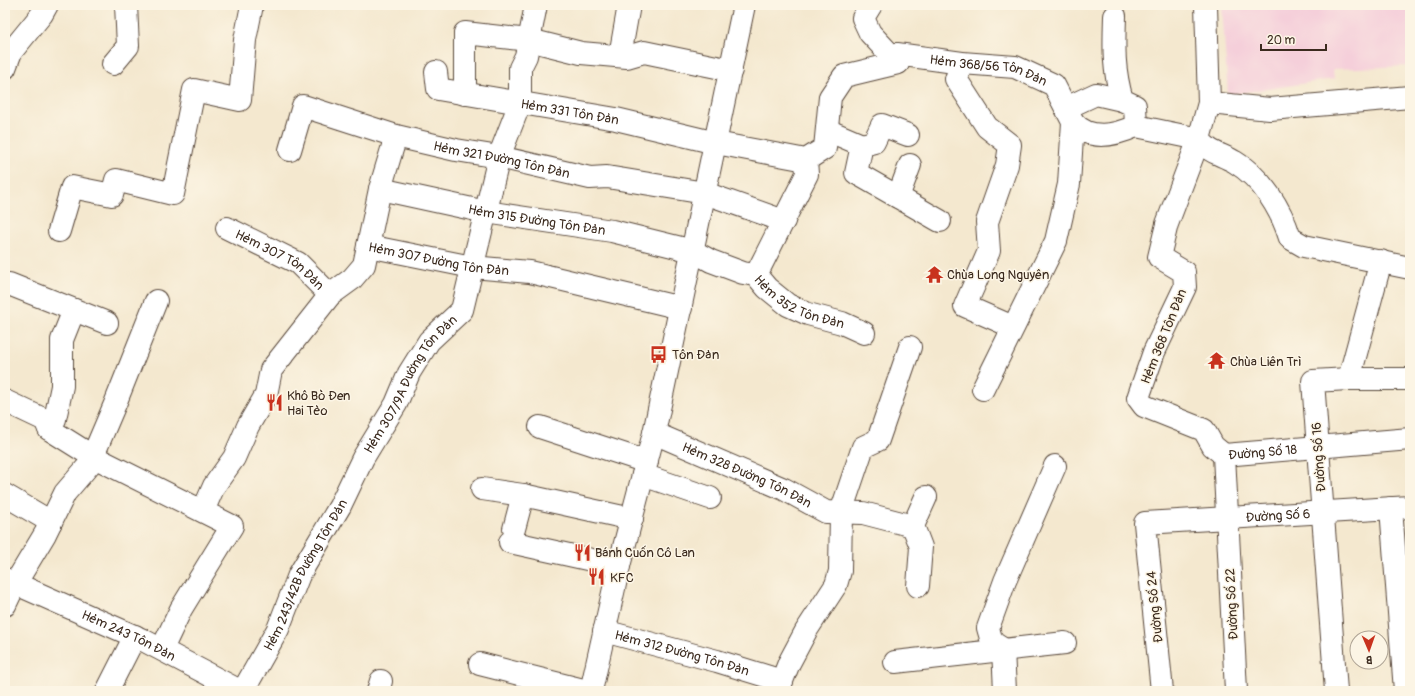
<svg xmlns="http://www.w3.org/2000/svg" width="1415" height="696" font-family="Pangolin,sans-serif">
<rect width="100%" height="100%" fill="#fcf5e5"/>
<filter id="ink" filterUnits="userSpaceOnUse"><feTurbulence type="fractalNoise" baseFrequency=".025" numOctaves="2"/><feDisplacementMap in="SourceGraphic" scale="8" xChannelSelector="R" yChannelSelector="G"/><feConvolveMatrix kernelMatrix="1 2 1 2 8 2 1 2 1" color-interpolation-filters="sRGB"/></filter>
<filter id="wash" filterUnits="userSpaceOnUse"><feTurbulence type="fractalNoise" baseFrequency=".012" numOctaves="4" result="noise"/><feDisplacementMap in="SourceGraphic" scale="16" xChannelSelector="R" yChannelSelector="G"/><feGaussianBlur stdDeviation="0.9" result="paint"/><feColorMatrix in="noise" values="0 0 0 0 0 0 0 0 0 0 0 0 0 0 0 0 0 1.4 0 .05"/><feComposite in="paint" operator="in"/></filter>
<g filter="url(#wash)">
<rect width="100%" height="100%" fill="#f4e8cf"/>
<polygon fill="#f5cfda" points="1222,5 1410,5 1410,66 1333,69 1334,79 1228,95"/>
</g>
<g filter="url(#ink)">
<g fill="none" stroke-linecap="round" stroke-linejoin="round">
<defs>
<g id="minor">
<polyline points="871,5 863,18 870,33 898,63"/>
<polyline points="1206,5 1209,103 1199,139 1167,224 1159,257 1184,272 1185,287 1154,352 1138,398 1144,406 1204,430 1213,446 1224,455"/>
<path d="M1115,16C1114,48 1113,68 1122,100L1135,106L1136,126L1199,139C1210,154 1220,153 1235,162C1262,178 1281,209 1290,238L1304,246L1410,268"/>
<polyline points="620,56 629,5"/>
<polyline points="962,63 956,79 987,127 1010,145 1007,165 987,222 989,251 965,306 1013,327"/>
<polyline points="113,64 128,46 126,5"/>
<polyline points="5,68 11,52 42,14 47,5"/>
<path id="s1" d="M436,72L438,89L616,119L716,143L806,160L825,148L830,97L844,76L898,63L897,54L962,63L1015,67L1054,85L1073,122L1069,184L1056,241L983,389"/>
<polyline points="465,94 465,33 529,40 581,53 627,57 644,52 731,70"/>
<polyline points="1209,103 1270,109 1410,97"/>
<polyline points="1066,108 1096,94 1122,100"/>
<path d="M1073,122C1090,142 1116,135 1136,126"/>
<polyline points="827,130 862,145 856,173 940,221"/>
<polyline points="862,145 874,142 882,125 908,135"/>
<path id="s2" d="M290,150L303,106L396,136L456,150L499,157L590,178L607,177L705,193L784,221"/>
<path id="s3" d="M380,189L486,212L612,231L693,251L711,261L743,273L756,275L767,288L788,305L808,314L842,323L864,333"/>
<polyline points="898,197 910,165"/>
<path id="s4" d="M227,228L298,263L330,295"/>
<polyline points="59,231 72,187 112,195 116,180 173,194 194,90 240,100 245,40 252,5"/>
<path id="s5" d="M368,246L472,267L530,272L681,308"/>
<polyline points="756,275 807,174 806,160"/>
<polyline points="9,284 107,323"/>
<polyline points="1349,379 1381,261"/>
<polyline points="5,401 45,420 49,429 92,456 232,526 181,609 162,649"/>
<polyline points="540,427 647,462"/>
<polyline points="49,429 55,419 62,386 62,340 74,310"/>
<path id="s6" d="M654,433L784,489L826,512L863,513L913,526L921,547L918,586"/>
<polyline points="643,475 710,498"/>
<polyline points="482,489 523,495"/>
<polyline points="5,495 51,522"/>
<polyline points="1391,508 1405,691"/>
<polyline points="203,511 214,486 234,458 248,426 266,395 271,370 330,295 352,279 364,265 380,189 396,136"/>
<polyline points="913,526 926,497"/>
<polyline points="514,529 523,495 632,519"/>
<polyline points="510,542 619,566"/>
<path id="s7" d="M5,579L143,640L240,691"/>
<polyline points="5,605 15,584 45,534 65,493 89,465 115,404 156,301"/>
<path id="s8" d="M604,631L717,661L782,681"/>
<polyline points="895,662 1065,643"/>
<polyline points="480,664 587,691"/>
<polyline points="107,691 135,636"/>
<path id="s9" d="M243,691L278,629L299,575L340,506L363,458L396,404L409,373L429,341L462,310L499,157L520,103V68L526,56L536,5"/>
<polyline points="378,691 381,681"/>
<polyline points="591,691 619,566 654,433 744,5"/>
<polyline points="778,691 789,663 806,631 836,585 840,571 841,512 863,447 878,440 910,347"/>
<polyline points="1005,691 1003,649 992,642 988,628 1005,581 1055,466"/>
<path id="s10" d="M1162,691L1145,523L1410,507"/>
<path id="s11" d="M1236,691L1224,455L1410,439"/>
<polyline points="1336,691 1313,381 1349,379 1410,379"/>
</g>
</defs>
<use href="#minor" stroke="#574639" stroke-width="24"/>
<use href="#minor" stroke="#fff" stroke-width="22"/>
</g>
</g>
<defs>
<symbol id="temple-bare" viewBox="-9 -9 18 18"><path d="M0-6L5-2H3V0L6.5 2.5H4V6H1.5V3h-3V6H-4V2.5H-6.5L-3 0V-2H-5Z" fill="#c8321e" stroke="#fcf5e5" stroke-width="2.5" paint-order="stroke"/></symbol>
<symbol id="bus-bare" viewBox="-9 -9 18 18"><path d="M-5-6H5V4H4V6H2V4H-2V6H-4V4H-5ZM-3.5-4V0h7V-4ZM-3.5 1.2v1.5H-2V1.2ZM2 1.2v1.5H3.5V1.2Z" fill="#c8321e" stroke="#fcf5e5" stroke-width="2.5" paint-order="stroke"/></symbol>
<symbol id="restaurant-bare" viewBox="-9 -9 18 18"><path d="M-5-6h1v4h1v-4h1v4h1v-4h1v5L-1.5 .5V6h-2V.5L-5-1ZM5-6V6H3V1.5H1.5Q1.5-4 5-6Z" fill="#c8321e" stroke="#fcf5e5" stroke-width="2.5" paint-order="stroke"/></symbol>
</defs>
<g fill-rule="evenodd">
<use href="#temple-bare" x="922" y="262" width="25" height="25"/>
<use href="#bus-bare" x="646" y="342" width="25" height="25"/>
<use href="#temple-bare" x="1204" y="348" width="25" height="25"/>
<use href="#restaurant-bare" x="262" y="390" width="25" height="25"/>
<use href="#restaurant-bare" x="570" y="540" width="25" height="25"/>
<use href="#restaurant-bare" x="584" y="564" width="25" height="25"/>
</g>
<g text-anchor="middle" stroke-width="3" stroke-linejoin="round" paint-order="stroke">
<g font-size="13" fill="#3b2a1e" stroke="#fcf5e5">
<text dy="5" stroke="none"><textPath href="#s1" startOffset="649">Hẻm 368/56 Tôn Đản</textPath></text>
<text dy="5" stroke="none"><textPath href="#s1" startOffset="151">Hẻm 331 Tôn Đản</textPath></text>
<text dy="5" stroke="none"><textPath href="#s2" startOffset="252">Hẻm 321 Đường Tôn Đản</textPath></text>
<text dy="5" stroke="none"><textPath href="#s3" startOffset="160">Hẻm 315 Đường Tôn Đản</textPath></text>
<text dy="5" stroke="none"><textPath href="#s4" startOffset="62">Hẻm 307 Tôn Đản</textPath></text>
<text dy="5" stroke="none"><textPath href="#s5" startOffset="72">Hẻm 307 Đường Tôn Đản</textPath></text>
<text dy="5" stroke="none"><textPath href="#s3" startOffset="440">Hẻm 352 Tôn Đản</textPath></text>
<text transform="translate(1163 336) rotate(-68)" y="5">Hẻm 368 Tôn Đản</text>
<text dy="5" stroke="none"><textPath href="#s9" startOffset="351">Hẻm 307/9A Đường Tôn Đản</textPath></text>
<text dy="5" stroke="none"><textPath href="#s11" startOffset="275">Đường Số 18</textPath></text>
<text transform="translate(1318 457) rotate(-94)" y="5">Đường Số 16</text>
<text dy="5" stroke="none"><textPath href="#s6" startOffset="102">Hẻm 328 Đường Tôn Đản</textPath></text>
<text dy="5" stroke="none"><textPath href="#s10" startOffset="302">Đường Số 6</textPath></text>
<text dy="5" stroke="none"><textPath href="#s9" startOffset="132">Hẻm 243/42B Đường Tôn Đản</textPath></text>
<text transform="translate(1231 604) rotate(-93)" y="5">Đường Số 22</text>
<text transform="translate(1154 607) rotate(-96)" y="5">Đường Số 24</text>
<text dy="5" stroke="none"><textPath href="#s7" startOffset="136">Hẻm 243 Tôn Đản</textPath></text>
<text dy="5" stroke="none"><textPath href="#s8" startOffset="81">Hẻm 312 Đường Tôn Đản</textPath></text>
</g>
<g font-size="13" fill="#3b2a1e" stroke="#fcf5e5" text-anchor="start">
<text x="947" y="279">Chùa Long Nguyên</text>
<text x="672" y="359">Tôn Đản</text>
<text x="1230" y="366">Chùa Liên Trì</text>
<text x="287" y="400">Khô Bò Đen<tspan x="287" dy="15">Hai Tèo</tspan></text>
<text x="595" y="557">Bánh Cuốn Cô Lan</text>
<text x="610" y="582">KFC</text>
</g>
</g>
<rect width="1415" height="696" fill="none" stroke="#fcf5e5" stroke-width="20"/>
<g transform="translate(1369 650) rotate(178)"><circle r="19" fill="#fcf5e5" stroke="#afa495"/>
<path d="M0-3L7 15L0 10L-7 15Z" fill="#c8321e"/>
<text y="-6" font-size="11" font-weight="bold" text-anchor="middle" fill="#3b2a1e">B</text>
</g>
<path d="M1261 44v6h65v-6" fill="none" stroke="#3b2a1e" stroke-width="2"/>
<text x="1267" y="44" font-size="12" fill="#3b2a1e" stroke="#fcf5e5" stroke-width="3" paint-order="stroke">20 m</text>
</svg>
